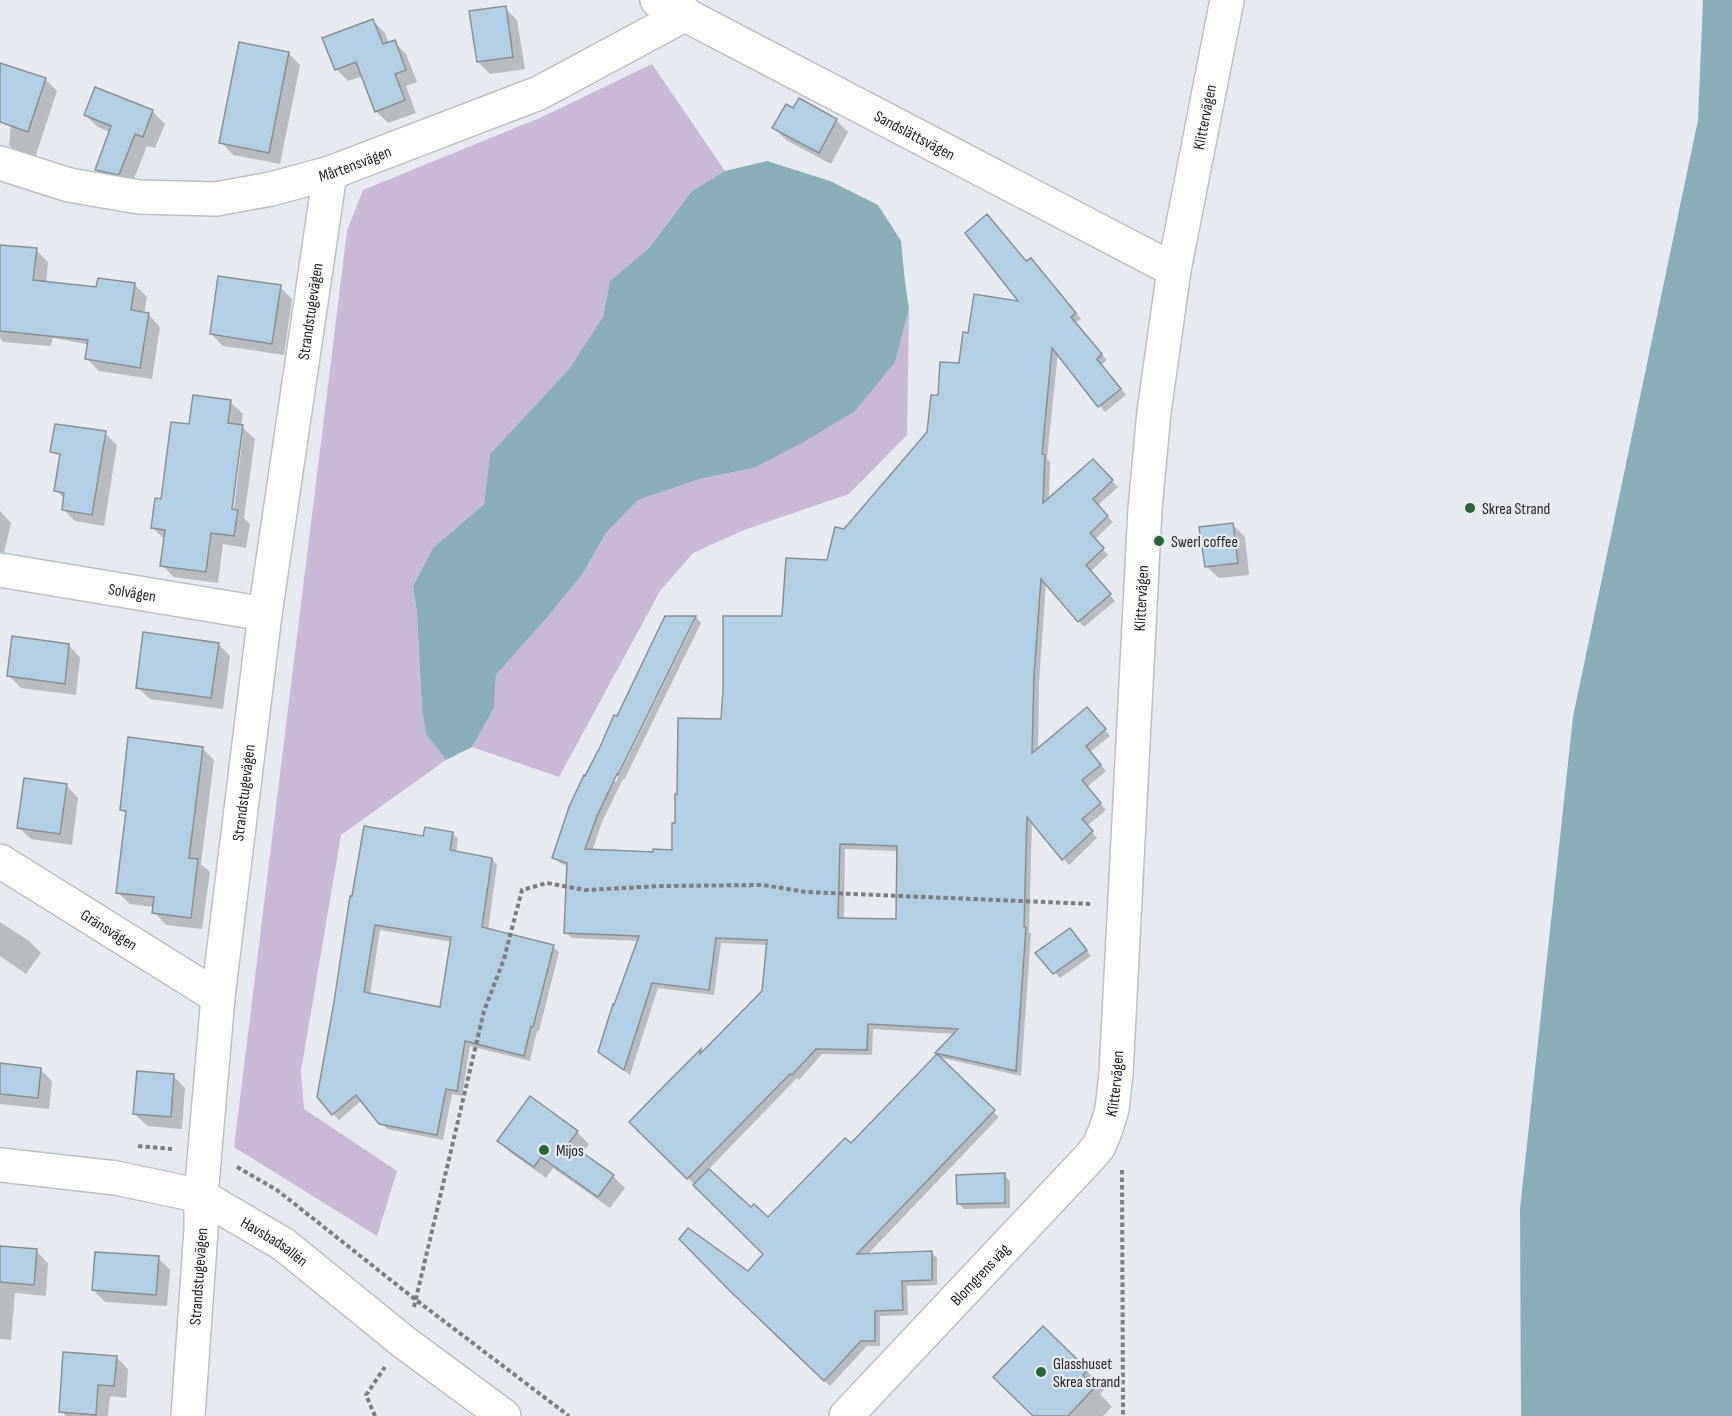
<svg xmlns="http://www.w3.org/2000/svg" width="1732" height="1416" font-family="'Sofia Sans Condensed',sans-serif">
<rect width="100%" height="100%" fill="#e7eaf0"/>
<g fill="#c9b9d6">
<polygon points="652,64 725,171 692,191 650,247 610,281 603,317 569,369 490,454 484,504 433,548 413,586 417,613 422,709 426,734 446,760 341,835 301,1071 304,1109 397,1171 377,1236 234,1147 347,231 363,190 542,117"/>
<polygon points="909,309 907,435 849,494 744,530 693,553 660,591 559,777 472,747 494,708 496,675 550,614 583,573 606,533 638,500 700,479 753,468 895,362"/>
</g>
<g fill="#88aeb8">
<polygon points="1703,0 1732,0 1732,1416 1521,1416 1520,1209 1573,717 1698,120"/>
<polygon points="767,161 830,181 878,205 901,241 905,282 909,309 895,362 855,411 802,443 753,468 700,479 638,500 606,533 583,573 550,614 496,675 494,708 472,747 446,760 426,734 422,709 417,613 413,586 433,548 484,504 490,454 569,369 603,317 610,281 650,247 692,191 725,171"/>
</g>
<g fill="#0003" fill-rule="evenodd">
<polygon points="505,8 517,20 525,69 490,74 478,62"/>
<polygon points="373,21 385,33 389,44 394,42 406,54 417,82 406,86 416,113 388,123 376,111 363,76 348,81 336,69"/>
<polygon points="288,53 300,65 280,164 233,155 221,142"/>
<polygon points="16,70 45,79 57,91 34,161 21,157 9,145"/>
<polygon points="95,89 153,112 165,124 155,148 147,146 131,186 109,182 97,170 110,132 98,127 85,115"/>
<polygon points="794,110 836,120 848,132 831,164 786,140 774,128"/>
<polygon points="0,246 36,250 48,262 46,283 98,289 135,285 147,297 144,314 148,314 160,327 152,379 99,371 87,359 89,347 86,344 53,338 51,346 3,342 0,338"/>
<path d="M1027,263L1036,266L1081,319L1075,323L1107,360L1101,365L1126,395L1105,412L1058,352L1047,459L1050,462L1049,500L1093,461L1118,487L1097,506L1113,522L1094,540L1108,555L1090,572L1115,601L1084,627L1046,583L1039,682L1038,750L1092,714L1110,736L1090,752L1106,771L1087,787L1106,810L1087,826L1097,838L1069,865L1032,821L1029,932L1031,934L1021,1076L938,1057L999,1117L867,1255L931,1252L937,1258V1285L907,1286L908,1315L880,1316V1346H867L830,1386L738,1297L748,1273L765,1254L631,1122L665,1087L701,1051L703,1053L764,992L768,945L721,943L714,995L658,988L630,1075L600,1052L639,941L572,938L566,933L568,866L560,863L554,857L666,617H696L701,623L624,780L623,779L602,822L592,851L654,854L673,851L676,824L722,720L784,618L829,562L845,531L929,433L940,397L960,364L970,334L1022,303ZM692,621H695L616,782L613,781ZM845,849L898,851L897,921L844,919ZM873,1029L956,1034L938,1053L939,1054L851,1145L768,1220L751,1209L708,1170L797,1078L799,1080L822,1054L872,1055Z"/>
<polygon points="280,287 292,299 284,355 223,346 211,334"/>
<path d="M230,402L243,414L241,426L255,439L244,518L250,524L246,548L223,544L218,583L174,577L162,565L165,540L153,528L190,426ZM240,434H243L233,517L230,516Z"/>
<polygon points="105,433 117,445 104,526 75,521 63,509 65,499 56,490"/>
<polygon points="0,511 11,523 4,553 0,552"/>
<polygon points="1233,525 1245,537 1249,575 1219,578 1206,566"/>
<polygon points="218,644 230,656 223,709 150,699 137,687"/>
<polygon points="68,645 80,657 76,695 21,688 9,676"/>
<polygon points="202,748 214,760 201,864 210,872 202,929 166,925 154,912 154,907 130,904 117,892 127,815 121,809"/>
<polygon points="66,785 78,798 72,845 31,839 18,827"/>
<path d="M453,834L458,839L456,853L492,859L497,865L488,930L553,947L559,952L539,1031H537L530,1061L470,1046L462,1096L452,1094L443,1140L387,1129L362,1100L339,1120L333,1114L335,1002L351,898L425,838ZM380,930L452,942L441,1009L370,995Z"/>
<polygon points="0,922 29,941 41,953 26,974 0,956"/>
<polygon points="1070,930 1091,956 1060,978 1037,953"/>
<polygon points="0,1065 40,1069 52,1081 49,1109 0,1104"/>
<polygon points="173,1076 185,1088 182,1129 147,1126 135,1114"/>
<polygon points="577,1132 589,1144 582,1154 613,1176 625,1188 610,1208 553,1168 546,1178 511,1153 499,1141"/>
<polygon points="1004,1175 1010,1181 1010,1208 964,1209 958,1203"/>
<polygon points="0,1248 36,1251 48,1263 46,1296 15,1293 11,1340 0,1339"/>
<polygon points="158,1258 170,1270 167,1306 105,1302 93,1290"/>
<polygon points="1043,1328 1105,1389 1100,1394 1112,1407 1103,1416 1035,1416"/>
<polygon points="116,1357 128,1369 126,1398 110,1396 108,1416 66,1416 61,1411"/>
</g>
<g fill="#b2d0e5" stroke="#8a8f93" stroke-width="1.5" fill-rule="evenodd">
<polygon points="506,6 513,57 477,62 469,11"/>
<polygon points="373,19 383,44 395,40 406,70 395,74 405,100 375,112 356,62 335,70 322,38"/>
<polygon points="239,42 289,52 269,153 219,143"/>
<polygon points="0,63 46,78 28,132 0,122"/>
<polygon points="95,87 153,110 143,137 135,134 119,175 95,170 111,126 84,115"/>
<polygon points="799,98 837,119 819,153 772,128 786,104 793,108"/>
<path d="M987,214L1026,261L1031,258L1076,313L1071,317L1102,354L1097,359L1121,389L1098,407L1052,348L1042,454L1045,455L1043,503L1093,459L1113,480L1093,499L1108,516L1090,533L1104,548L1086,565L1111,594L1078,622L1041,579L1034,676L1032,753L1087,707L1106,729L1086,746L1101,765L1082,780L1101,803L1082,819L1093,831L1062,860L1027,817L1024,927H1026L1016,1071L935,1053L958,1029L868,1024L867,1050L816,1049L792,1075L790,1074L687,1179L629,1122L664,1086L701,1049L700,1054L762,991L767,940L716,938L709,990L652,983L624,1070L598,1052L613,1004L614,1005L639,936L564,933L567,863L552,858L569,807L584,775L585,776L600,747L614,715L617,716L665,616H696L618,775L617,774L597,816L585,849L653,852V849L672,850V823H675V794H677L678,718L721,719L723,690V616H782L786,558L827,560L835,527L844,529L927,432L931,395H938L940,362L959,363L963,332L968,333L974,294L1018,301L965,233ZM840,844L897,846L896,919L838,918Z"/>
<polygon points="0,245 37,248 33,280 96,287 98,278 135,283 131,310 149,313 140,368 85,359 88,340 0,331"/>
<polygon points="218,276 281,285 272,344 210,334"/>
<polygon points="193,395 231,400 228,423 243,425 232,509 238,510 234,536 211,533 206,572 160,566 165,530 151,528 155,498 161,499 171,422 189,424"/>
<polygon points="55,424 106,431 92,515 62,510 64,493 54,491 60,454 50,452"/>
<polygon points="1233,523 1238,563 1205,567 1199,527"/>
<polygon points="143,632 219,643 211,698 136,688"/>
<polygon points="12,636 69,644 65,684 7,676"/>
<polygon points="128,737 203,747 189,858 198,859 191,918 152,913 154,897 116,893 126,811 120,810"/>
<polygon points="24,778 67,784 60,834 17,828"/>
<path d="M364,826L423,836L425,827L453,832L450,850L492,858L482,927L554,945L533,1027L531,1026L524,1056L465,1041L457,1091L446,1089L437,1135L379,1124L356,1095L332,1115L317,1097L334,1002L350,896H352ZM375,925L451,937L440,1007L364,992Z"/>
<polygon points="1070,928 1087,950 1053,974 1035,953"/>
<polygon points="937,1054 995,1110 857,1254 932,1251 932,1280 902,1281 903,1310 875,1311 875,1341 861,1341 824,1381 730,1291 679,1239 688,1228 748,1271 763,1254 693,1185 709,1169 751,1207 754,1204 768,1217 845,1138 851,1143"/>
<polygon points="0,1063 41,1068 38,1098 0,1094"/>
<polygon points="137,1071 174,1074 171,1117 133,1114"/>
<polygon points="530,1096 578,1131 569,1143 614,1175 598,1197 541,1157 534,1167 497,1141"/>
<polygon points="1005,1173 1005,1203 957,1204 956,1175"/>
<polygon points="0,1246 37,1249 34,1285 0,1282"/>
<polygon points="95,1252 159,1256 156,1295 92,1290"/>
<polygon points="1043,1326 1088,1370 1083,1375 1095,1387 1068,1416 1033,1416 993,1377"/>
<polygon points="63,1352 117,1356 114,1386 98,1385 96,1415 59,1412"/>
</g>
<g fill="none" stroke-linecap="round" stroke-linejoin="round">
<defs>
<g id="minor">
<path id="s1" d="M657,0L1174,270"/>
<path id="s2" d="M0,163L69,185L139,197L216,199L271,189L330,173L539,93L686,14"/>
<path id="s3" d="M0,570L265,614"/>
<path id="s4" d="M0,861L218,997"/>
<path id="s5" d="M0,1165L116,1178L201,1196L283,1244L405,1343L504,1416"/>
<path id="s6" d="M188,1416L201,1230V1196L218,997L265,614L330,173"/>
<path id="s7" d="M846,1416L1088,1159L1099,1146L1106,1129L1112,1109L1116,1074L1145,509L1154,412L1174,270L1227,0"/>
</g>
</defs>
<use href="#minor" stroke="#bbbec3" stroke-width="36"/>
<g stroke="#7b7d81" stroke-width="4" stroke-dasharray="4.5 3" stroke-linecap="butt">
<polyline points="138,1146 172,1149"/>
<polyline points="237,1167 277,1190 416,1300 569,1416"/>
<polyline points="1122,1170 1123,1416"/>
<polyline points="414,1307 484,1011 504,959 522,890 547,883 585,890 662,886 763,885 806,892 1092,904"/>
<polyline points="375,1416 366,1395 385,1367"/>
</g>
<use href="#minor" stroke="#fff" stroke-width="33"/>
</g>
<g fill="#236631" stroke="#e7eaf0" stroke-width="2">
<circle cx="1470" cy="508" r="6"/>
<circle cx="1159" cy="541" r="6"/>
<circle cx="544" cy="1150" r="6"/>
<circle cx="1041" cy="1372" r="6"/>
</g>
<g text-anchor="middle" stroke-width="4.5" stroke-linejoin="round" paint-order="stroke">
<g font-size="16" fill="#222325" stroke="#e7eaf0">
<text dy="6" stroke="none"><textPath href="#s7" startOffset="1407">Klittervägen</textPath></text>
<text dy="6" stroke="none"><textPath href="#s1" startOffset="291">Sandslättsvägen</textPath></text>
<text dy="6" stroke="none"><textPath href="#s2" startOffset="364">Mårtensvägen</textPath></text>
<text dy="6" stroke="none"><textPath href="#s6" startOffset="1112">Strandstugevägen</textPath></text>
<text dy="6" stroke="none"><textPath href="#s3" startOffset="134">Solvägen</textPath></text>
<text dy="6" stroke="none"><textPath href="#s7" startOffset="921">Klittervägen</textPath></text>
<text dy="6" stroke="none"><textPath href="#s6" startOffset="626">Strandstugevägen</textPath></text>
<text dy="6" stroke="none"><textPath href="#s4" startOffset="129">Gränsvägen</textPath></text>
<text dy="6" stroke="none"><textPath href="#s7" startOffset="435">Klittervägen</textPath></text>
<text dy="6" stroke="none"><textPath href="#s5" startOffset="290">Havsbadsallén</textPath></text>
<text dy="6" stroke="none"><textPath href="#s7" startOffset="195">Blomgrens väg</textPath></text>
<text dy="6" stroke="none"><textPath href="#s6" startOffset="140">Strandstugevägen</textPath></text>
</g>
<g font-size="16" fill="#222325" stroke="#e7eaf0" text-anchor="start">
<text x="1482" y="514">Skrea Strand</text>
<text x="1171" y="547">Swerl coffee</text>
<text x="556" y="1156">Mijos</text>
<text x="1053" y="1369">Glasshuset<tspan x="1053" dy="18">Skrea strand</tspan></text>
</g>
</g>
</svg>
